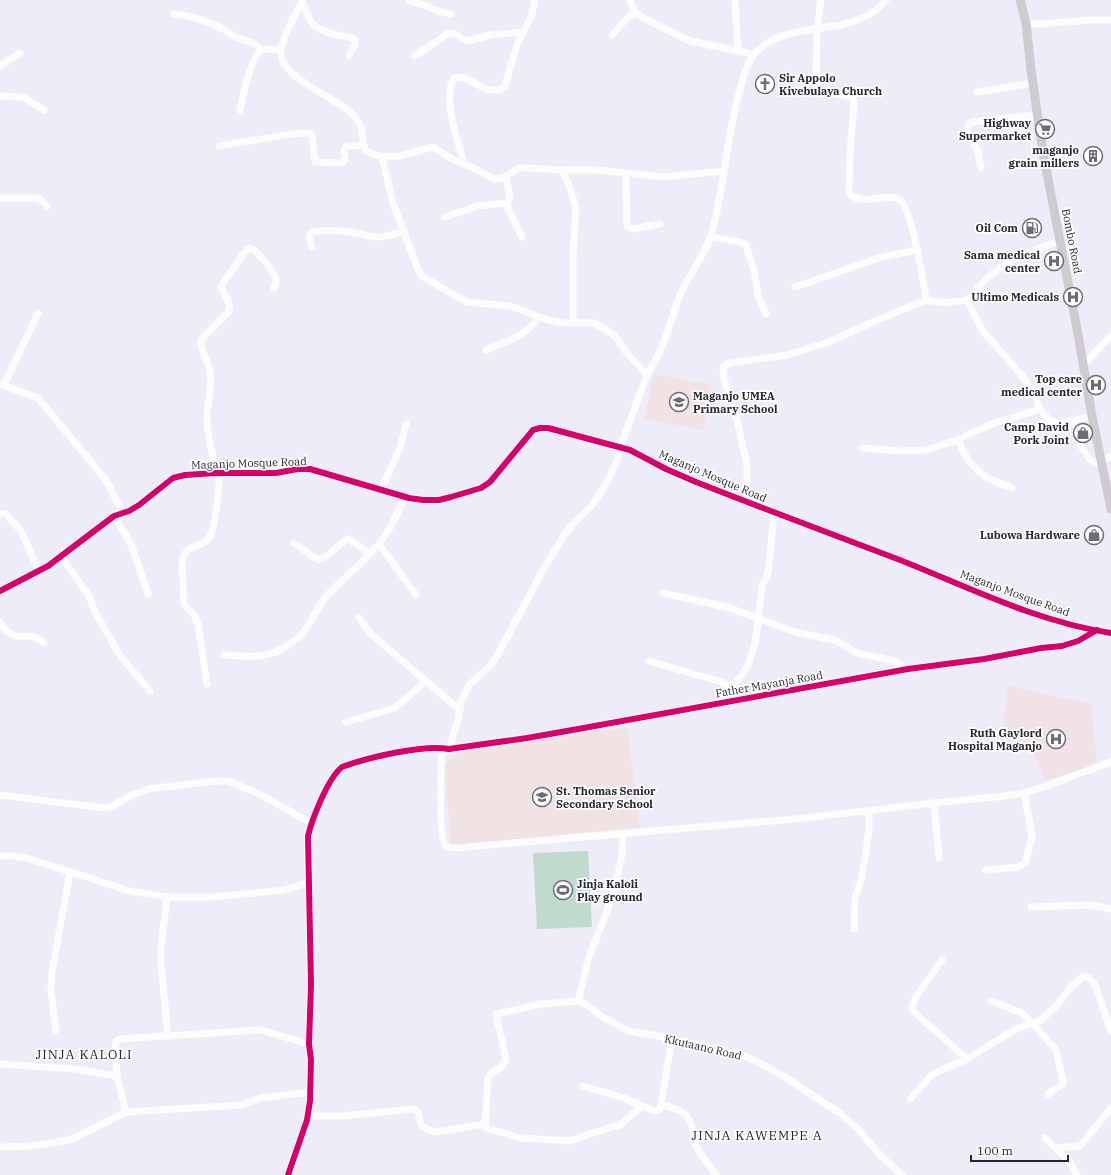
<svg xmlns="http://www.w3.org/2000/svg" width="1111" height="1175" font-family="'IBM Plex Serif',serif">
<rect width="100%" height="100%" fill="#eeecf8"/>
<g fill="#f1e2e4">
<polygon points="653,374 712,385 704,430 645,419"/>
<polygon points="627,727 640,827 451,846 445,766 450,756 466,750"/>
</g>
<polygon fill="#f1e2e8" points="1008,686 1091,704 1097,761 1082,770 1045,780 1031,747 1003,731"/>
<polygon fill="#c0dbcd" points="588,851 592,927 537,929 533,853"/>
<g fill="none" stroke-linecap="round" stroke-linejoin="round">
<g stroke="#fcfcfe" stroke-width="7">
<path d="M303,0C296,13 282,37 281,51C278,80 344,98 358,121C364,130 361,143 366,151L382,157L393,203L419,272L422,276L466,302L510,306L548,320L563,323H593L602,327L615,336L627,353L647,375L620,448L618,459L605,486L592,505L574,523L563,537L542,572L497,656L492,664L469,685L461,702L458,720L449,749"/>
<polyline points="409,0 441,12 451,14"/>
<polyline points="630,0 634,11 641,17 690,41 753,54"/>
<polyline points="735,0 738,51"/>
<path d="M821,0L817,28L816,87L819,91L852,97L854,102L850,154L849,193C862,207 883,193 899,199C911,204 924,285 926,300"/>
<path d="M302,2C305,9 308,18 313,24C323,34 340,35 352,38L355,40V44L349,56"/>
<path d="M174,14C190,16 206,20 221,28C226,30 230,34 234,36C243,41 255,41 261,50"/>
<polyline points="1026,23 1041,24 1092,20 1111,20"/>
<polyline points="612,35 629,16 637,14"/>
<path d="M415,56L447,34C459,31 458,39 468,41L491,35L522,32"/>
<polyline points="0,66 20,53"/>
<polyline points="977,92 1033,83"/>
<polyline points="0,96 23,97 44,110"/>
<path d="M240,110C242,99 252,53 262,50C268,48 276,50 281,50"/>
<polyline points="219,146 292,134 309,133 312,135 315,162 342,163 345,160 344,151 346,146 364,145"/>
<polyline points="382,157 400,156 433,147 454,160 474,168 494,179 504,178 518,168 524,168 567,170 597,170 664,177 724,171"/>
<path d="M464,163C458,142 442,98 454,78L463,77L486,89L499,90L505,86L518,42L532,15L535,0"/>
<path d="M981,167C980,162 979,156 978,151C974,141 962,133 971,122L1037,115"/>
<polyline points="561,170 567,180 576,207 573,255 573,323"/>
<polyline points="626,173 627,227 633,229 660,224"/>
<polyline points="0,198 35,198 40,199 47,206"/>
<polyline points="506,204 522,237"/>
<polyline points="445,217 477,206 507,203 510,197 506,176"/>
<polyline points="711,237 740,242 746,245 755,274 758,296 766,314"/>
<path d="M312,247L309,237L312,232C326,230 341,230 355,233C362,234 369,237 377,237C386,237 395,234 404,231"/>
<polyline points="795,287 882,257 917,250"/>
<polyline points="967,300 983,331 1023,377 1034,393 1040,409 1049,420 1059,424 1092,416"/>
<path d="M486,350C507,341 525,337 539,317"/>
<polyline points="1083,365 1111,336"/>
<path d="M647,375C651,367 657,359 660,351C670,330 674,307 684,286C693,269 706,253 711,235C725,188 726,137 740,90C743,78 746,66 753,56C756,51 762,47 766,44C802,20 858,37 886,0"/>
<polyline points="0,384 38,398 43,404 106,480 123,513"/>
<polyline points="4,385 38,313"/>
<polyline points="1073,421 1081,446 1089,459 1102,466"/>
<path d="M958,440C965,459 976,473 994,481C1000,484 1007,485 1012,488"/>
<polyline points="863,448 901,451 926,450 958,440 969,434 992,424 1040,409"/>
<polyline points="1102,460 1111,456"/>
<path d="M216,473C213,454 207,437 207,418C207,403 213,387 210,372C209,362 199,349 201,340L229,311C231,300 224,296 221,286L247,249L251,248C258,252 276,273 276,282C276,283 275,287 274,288"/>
<polyline points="381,490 400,448 406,424"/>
<polyline points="747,503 747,465 737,420 724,379 723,367 730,363 787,355 829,342 875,321 926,300 946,303 967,300 987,278 1014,258 1059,241"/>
<polyline points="0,514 2,513 6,514 21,531 39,571"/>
<polyline points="114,516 131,544 148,594"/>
<polyline points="294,543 318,560 325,557 347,539 351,540 370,554"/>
<polyline points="379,544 416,595"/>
<polyline points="61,556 89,596 96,614 121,657 150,691"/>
<path d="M0,591L48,566L114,516L129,511L139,505L173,478L185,475L216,473H276L298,469H310L409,498L423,500H439L451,497L481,488L490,482L533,430L540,428H548L630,450L666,469L696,482C764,509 832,534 900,560C968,587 1037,622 1111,633"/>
<polyline points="663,593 730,608 795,632 835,640 857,653 895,661 908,669"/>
<polyline points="359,618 371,634 460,710"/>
<path d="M0,622C3,626 6,632 11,634C23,641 30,630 44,643"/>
<path d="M224,655C242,656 262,659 278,651C287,646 297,640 303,633C312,623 316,608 326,597C344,577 366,561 382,540C392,527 398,512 405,497"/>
<polyline points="649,661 722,682 730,687 741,699"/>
<path d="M207,684L198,624L194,615L184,604L182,564C185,541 199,551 209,538C216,529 219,485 220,473"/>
<path d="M730,687C734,684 738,680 741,676C758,656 759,611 762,585L767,577L769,566L773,523L772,512"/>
<polyline points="346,722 395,708 426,681"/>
<path d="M442,748C441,762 438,840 446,846C451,850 470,847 477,846L795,819L934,803L1005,796L1024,793L1046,786L1111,762"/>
<polyline points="0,795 105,808 111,807 130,796 149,789 215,781 228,781 259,794 311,823"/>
<polyline points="934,803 939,858"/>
<polyline points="0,856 14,856 27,858 130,891 167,897 211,897 255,893 284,890 309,882"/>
<polyline points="986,870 1018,867 1025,863 1032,838 1031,830 1024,793"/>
<polyline points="167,897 161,948 161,963 168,1037"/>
<polyline points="1031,907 1089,905 1111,909"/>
<polyline points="854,929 855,898 861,880 866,853 869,827 869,810"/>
<polyline points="942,960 917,995 912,1005 913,1011 967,1059"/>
<polyline points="578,1001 589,957 608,909 616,884 623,849 622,834"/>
<polyline points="991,1001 1020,1012 1033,1024 1056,1050 1063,1080 1063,1084 1048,1094"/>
<polyline points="56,1030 51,992 52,972 70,872"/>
<path d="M672,1039L661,1105C679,1109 690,1112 693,1132C694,1138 694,1143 697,1148L716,1175"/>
<polyline points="0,1064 74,1069 117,1076 126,1112 242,1105 260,1098 311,1092"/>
<polyline points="117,1076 115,1044 116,1041 120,1039 261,1030 309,1044"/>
<polyline points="583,1086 624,1098 654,1111 659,1110 661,1105"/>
<polyline points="910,1099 931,1076 939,1071 967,1059 1016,1029 1041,1020 1056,1006 1070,988 1084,976 1089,977 1096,987 1111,1031"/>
<path d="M642,1106L620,1125L608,1128L570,1141L520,1138L486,1128L485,1126L488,1077C494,1067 502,1072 506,1059L496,1014L541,1004L578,1001L585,1004L603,1017L628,1031L663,1037L709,1048L740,1054L758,1062L788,1079L841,1114L858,1129L880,1155L902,1175"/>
<polyline points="308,1116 341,1116 413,1109 416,1110 418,1112 421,1125 426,1129 436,1132 485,1124"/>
<polyline points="1045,1138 1070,1162 1077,1175"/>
<polyline points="0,1147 30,1146 59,1142 72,1139 126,1112"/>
<polyline points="1056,1148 1080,1146 1111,1108"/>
<path d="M288,1175L307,1120L310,1101L311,1060L309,1044L311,985L308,836C312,819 328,778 342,767C366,758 423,744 449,749L527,738L578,729L908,669L984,659L1041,648L1062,646L1078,641L1097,630"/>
</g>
<polyline stroke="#cfcbd1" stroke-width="9" points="1020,0 1026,23 1031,70 1043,153 1078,334 1092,416 1111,509"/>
<defs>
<g id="cycleway">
<path d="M0,591L48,566L114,516L129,511L139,505L173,478L185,475L216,473H276L298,469H310L409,498L423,500H439L451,497L481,488L490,482L533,430L540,428H548L630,450L666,469L696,482C764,509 832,534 900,560C968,587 1037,622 1111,633"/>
<path d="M288,1175L307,1120L310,1101L311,1060L309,1044L311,985L308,836C312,819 328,778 342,767C366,758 423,744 449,749L527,738L578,729L908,669L984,659L1041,648L1062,646L1078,641L1097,630"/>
</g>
</defs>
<use href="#cycleway" stroke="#fff" stroke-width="8"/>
<use href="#cycleway" stroke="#d6006c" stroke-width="6"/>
</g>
<defs>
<symbol id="church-ring" viewBox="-11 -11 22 22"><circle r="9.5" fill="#fff" stroke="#6d6b77" stroke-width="1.5"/><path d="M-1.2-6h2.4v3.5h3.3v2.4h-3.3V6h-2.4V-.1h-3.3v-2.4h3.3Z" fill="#6d6b77"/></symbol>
<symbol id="supermarket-ring" viewBox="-11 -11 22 22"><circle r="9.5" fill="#fff" stroke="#6d6b77" stroke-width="1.5"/><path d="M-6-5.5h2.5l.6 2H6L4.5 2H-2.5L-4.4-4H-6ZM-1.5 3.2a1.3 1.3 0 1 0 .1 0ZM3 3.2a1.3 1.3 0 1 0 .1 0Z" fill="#6d6b77"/></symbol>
<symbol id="building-ring" viewBox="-11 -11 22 22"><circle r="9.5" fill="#fff" stroke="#6d6b77" stroke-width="1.5"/><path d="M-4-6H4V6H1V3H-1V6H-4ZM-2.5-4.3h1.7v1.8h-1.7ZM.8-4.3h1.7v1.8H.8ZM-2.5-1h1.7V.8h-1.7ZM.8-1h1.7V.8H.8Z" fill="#6d6b77"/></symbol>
<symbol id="fuel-ring" viewBox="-11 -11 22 22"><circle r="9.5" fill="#fff" stroke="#6d6b77" stroke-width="1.5"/><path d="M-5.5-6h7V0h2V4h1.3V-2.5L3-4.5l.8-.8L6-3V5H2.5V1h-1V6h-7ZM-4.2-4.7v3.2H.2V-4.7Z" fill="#6d6b77"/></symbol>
<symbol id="hospital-ring" viewBox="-11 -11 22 22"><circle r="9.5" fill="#fff" stroke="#6d6b77" stroke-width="1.5"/><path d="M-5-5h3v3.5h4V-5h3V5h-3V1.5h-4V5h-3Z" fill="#6d6b77"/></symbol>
<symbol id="school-ring" viewBox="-11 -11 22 22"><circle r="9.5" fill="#fff" stroke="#6d6b77" stroke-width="1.5"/><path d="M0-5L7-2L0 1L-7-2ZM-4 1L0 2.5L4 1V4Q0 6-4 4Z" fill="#6d6b77"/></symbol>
<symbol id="shop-ring" viewBox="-11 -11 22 22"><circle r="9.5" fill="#fff" stroke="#6d6b77" stroke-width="1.5"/><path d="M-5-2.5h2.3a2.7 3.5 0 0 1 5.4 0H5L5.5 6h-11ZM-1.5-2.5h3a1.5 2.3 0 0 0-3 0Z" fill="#6d6b77"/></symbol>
<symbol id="stadium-ring" viewBox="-11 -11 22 22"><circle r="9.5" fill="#fff" stroke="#6d6b77" stroke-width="1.5"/><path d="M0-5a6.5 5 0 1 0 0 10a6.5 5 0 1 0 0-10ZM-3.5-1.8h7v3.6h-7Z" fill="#6d6b77"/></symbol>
</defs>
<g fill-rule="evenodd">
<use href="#church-ring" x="754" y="73" width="22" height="22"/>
<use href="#supermarket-ring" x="1034" y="118" width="22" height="22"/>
<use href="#building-ring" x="1082" y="145" width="22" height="22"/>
<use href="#fuel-ring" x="1021" y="217" width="22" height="22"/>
<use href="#hospital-ring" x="1043" y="250" width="22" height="22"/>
<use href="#hospital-ring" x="1062" y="286" width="22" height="22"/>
<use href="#hospital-ring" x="1085" y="374" width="22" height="22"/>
<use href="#school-ring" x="668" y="391" width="22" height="22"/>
<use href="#shop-ring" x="1072" y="422" width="22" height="22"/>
<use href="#shop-ring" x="1083" y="524" width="22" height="22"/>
<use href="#hospital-ring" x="1045" y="728" width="22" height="22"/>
<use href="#school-ring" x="531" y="786" width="22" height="22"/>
<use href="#stadium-ring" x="552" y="879" width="22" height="22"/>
</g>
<g text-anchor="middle" stroke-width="3.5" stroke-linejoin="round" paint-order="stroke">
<g font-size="11" font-weight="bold" fill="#282532" stroke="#fff" text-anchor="end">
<text x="779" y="82" text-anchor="start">Sir Appolo<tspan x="779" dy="13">Kivebulaya Church</tspan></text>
<text x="1031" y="127">Highway<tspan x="1031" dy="13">Supermarket</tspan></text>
<text x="1079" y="154">maganjo<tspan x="1079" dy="13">grain millers</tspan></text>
<text x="1018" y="232">Oil Com</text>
<text x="1040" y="259">Sama medical<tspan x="1040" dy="13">center</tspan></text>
<text x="1059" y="301">Ultimo Medicals</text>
<text x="1082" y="383">Top care<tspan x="1082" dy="13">medical center</tspan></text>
<text x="693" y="400" text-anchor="start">Maganjo UMEA<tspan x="693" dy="13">Primary School</tspan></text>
<text x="1069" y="431">Camp David<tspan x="1069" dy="13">Pork Joint</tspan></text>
<text x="1080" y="539">Lubowa Hardware</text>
<text x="1042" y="737">Ruth Gaylord<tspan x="1042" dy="13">Hospital Maganjo</tspan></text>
<text x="556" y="795" text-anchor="start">St. Thomas Senior<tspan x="556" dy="13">Secondary School</tspan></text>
<text x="577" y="888" text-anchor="start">Jinja Kaloli<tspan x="577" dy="13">Play ground</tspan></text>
</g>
<g font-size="11" fill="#282532" stroke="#fff">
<text transform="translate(1072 241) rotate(79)" y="4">Bombo Road</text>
<text transform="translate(249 463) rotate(-2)" y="4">Maganjo Mosque Road</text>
<text transform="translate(713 476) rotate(23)" y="4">Maganjo Mosque Road</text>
<text transform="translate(1015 593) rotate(20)" y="4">Maganjo Mosque Road</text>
<text transform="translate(769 684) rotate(-10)" y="4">Father Mayanja Road</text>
<text transform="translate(703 1047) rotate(13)" y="4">Kkutaano Road</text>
</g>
<g font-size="13" letter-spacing="1" fill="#282532" stroke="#fff">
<text x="84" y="1059">JINJA KALOLI</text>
<text x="757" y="1140">JINJA KAWEMPE A</text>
</g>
</g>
<path d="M971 1155v6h97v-6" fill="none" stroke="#282532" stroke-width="2"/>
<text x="977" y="1155" font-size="12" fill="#282532" stroke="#ffffff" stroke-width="3" paint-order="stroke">100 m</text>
</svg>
